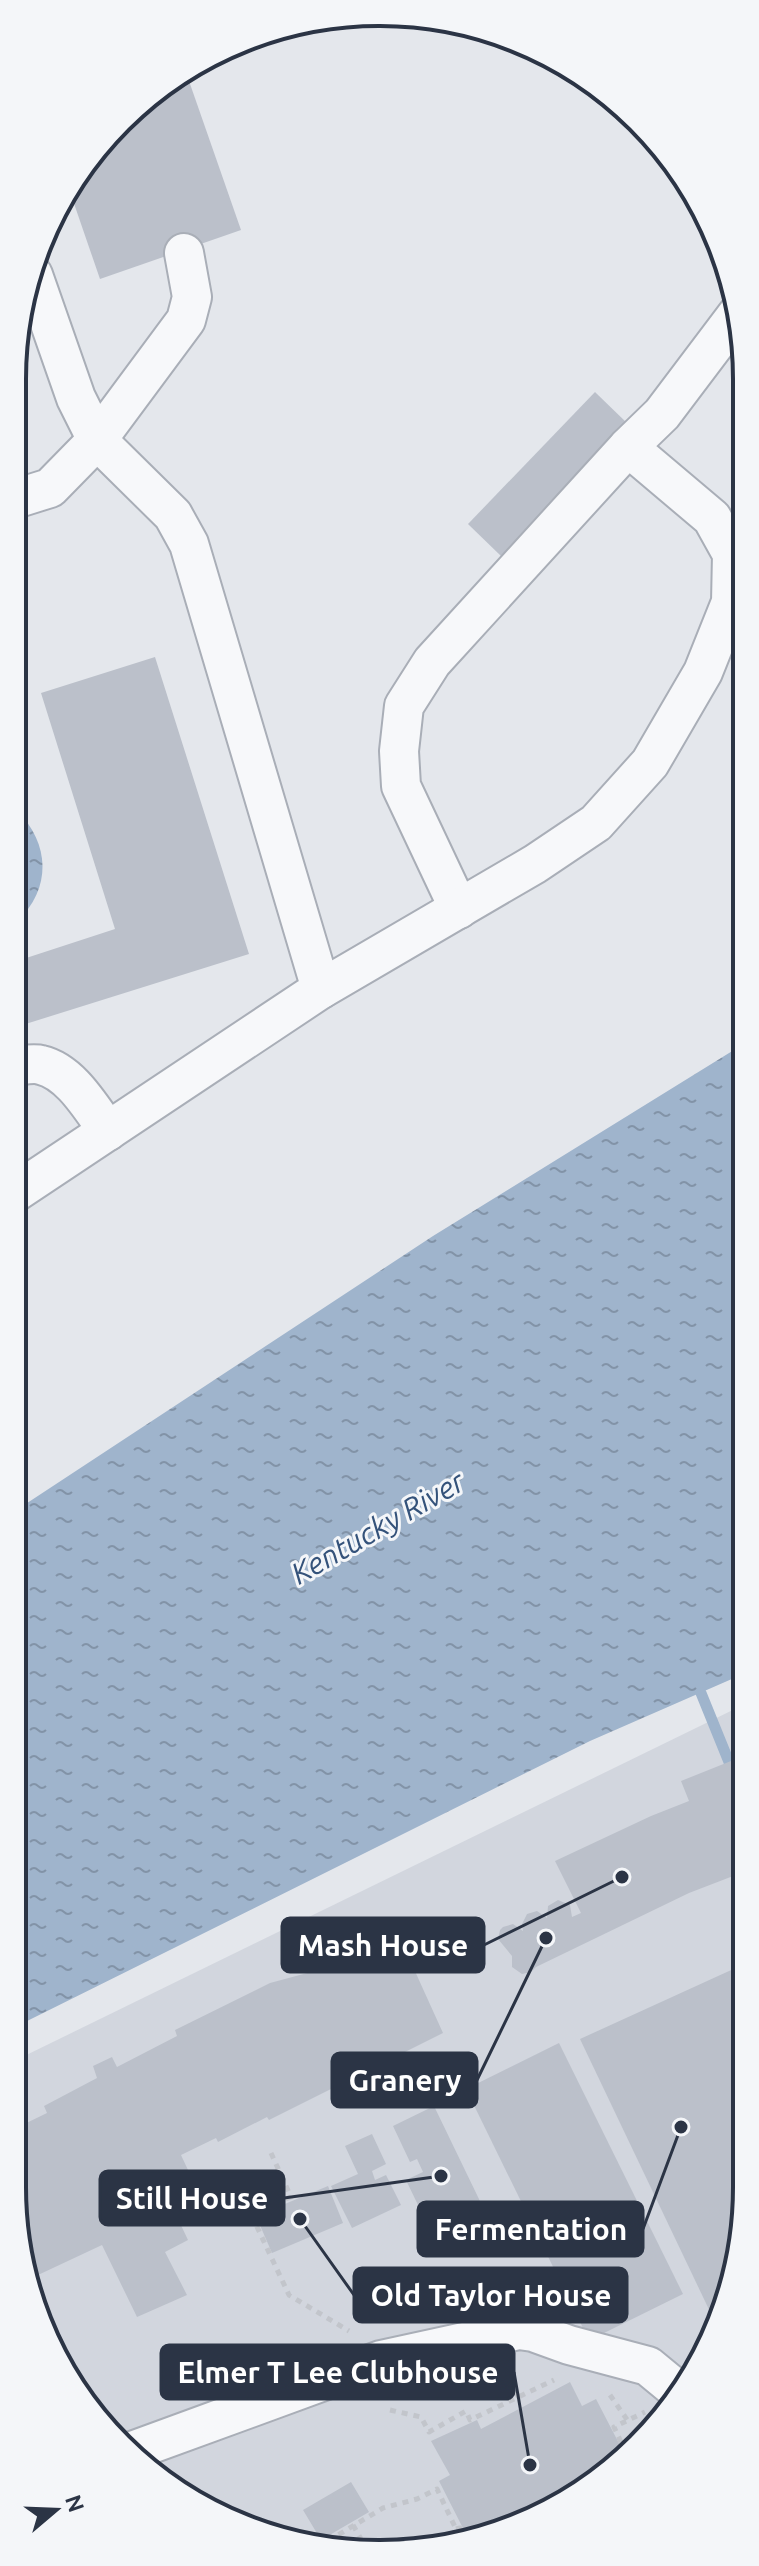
<svg xmlns="http://www.w3.org/2000/svg" width="759" height="2566" font-family="Ubuntu,sans-serif">
<defs>
<pattern id="water-ripples" width="26" height="14" patternUnits="userSpaceOnUse" patternTransform="scale(2)"><rect width="26" height="14" fill="#9fb4cc"/><path d="M2 4q2-2 4 0t4 0M15 11q2-2 4 0t4 0" fill="none" stroke="#8293a7"/></pattern>
</defs>
<rect width="100%" height="100%" fill="#e4e7ec"/>
<polygon fill="#d2d6de" points="741,1706 740,2259 685,2390 603,2478 475,2541 332,2551 217,2516 104,2429 40,2327 12,2186 12,2062"/>
<g fill="url(#water-ripples)">
<path d="M17,811C50,843 52,889 17,921Z"/>
<polygon points="742,1045 741,1675 590,1741 13,2028 15,1511 433,1236"/>
</g>
<g fill="none" stroke-linecap="round" stroke-linejoin="round">
<polyline stroke="#9fb4cc" stroke-width="11" points="701,1693 729,1762"/>
</g>
<g fill="#bbc0ca">
<polygon points="189,81 241,230 100,279 69,189 74,175 158,91"/>
<polygon points="595,392 629,425 502,557 468,524"/>
<polygon points="155,657 249,954 16,1027 17,961 115,929 41,693"/>
<polygon points="741,1757 741,1873 689,1893 536,1967 531,1972 522,1974 512,1967 512,1956 498,1939 500,1930 503,1927 513,1924 523,1931 522,1924 527,1914 537,1911 547,1918 548,1906 558,1900 570,1905 572,1917 581,1913 555,1861 651,1816 689,1801 681,1781"/>
<polygon points="404,1947 443,2033 269,2120 267,2117 218,2142 216,2138 181,2155 188,2170 161,2183 188,2240 165,2252 187,2295 137,2317 102,2245 38,2275 24,2245 12,2186 12,2130 47,2113 44,2106 97,2078 93,2066 112,2057 117,2067 177,2036 175,2030 270,1983"/>
<polygon points="740,1966 740,2259 714,2320 580,2039"/>
<polygon points="559,2043 683,2294 604,2333 583,2328 466,2089"/>
<polygon points="434,2106 492,2226 440,2251 406,2180 423,2172 417,2159 410,2162 393,2126"/>
<polygon points="372,2134 386,2164 372,2171 375,2180 386,2175 401,2205 352,2228 331,2186 358,2174 345,2146"/>
<polygon points="328,2186 343,2223 272,2253 256,2216"/>
<polygon points="570,2382 582,2406 596,2399 625,2455 603,2478 470,2542 439,2481 450,2475 431,2441 477,2420 481,2429"/>
<polygon points="351,2482 369,2512 321,2540 303,2510"/>
</g>
<g fill="none" stroke-linecap="round" stroke-linejoin="round">
<defs>
<g id="minor">
<polyline points="18,498 50,488 97,440 186,320 192,297 184,253"/>
<polyline points="459,909 401,786 399,751 404,706 432,662 628,447"/>
<polyline points="321,989 535,864 596,823 650,763 703,672 731,602 732,554 712,518 628,447 662,414 739,312"/>
<path d="M16,1066C24,1065 34,1063 41,1065C71,1072 91,1108 108,1131"/>
<polyline points="16,1192 321,989 189,544 173,515 97,440 76,398 33,275"/>
<polyline points="132,2451 381,2360 519,2330 533,2332 569,2345 648,2366 682,2394"/>
</g>
</defs>
<use href="#minor" stroke="#a9aeb7" stroke-width="42"/>
<g stroke="#c2c5cb" stroke-width="5" stroke-dasharray="6 6" stroke-linecap="butt">
<polyline points="271,2153 291,2197 250,2212 289,2295 349,2331"/>
<polyline points="504,2371 519,2398"/>
<polyline points="610,2395 628,2421"/>
<polyline points="390,2410 421,2417 429,2432 466,2411 470,2420 554,2380"/>
<polyline points="626,2453 614,2427 645,2412"/>
<polyline points="353,2525 361,2539"/>
<polyline points="456,2529 460,2528 467,2542"/>
<polyline points="318,2547 383,2508 417,2499 437,2489 456,2529 447,2543"/>
</g>
<use href="#minor" stroke="#f7f8fa" stroke-width="38"/>
</g>
<g text-anchor="middle" stroke-width="6" stroke-linejoin="round" paint-order="stroke">
<g font-size="30" font-style="italic" fill="#34527a" stroke="#f4f6f9">
<text transform="translate(378 1528) rotate(-30)" y="10">Kentucky River</text>
</g>
</g>
<path d="M0 0H759V2566H0ZM379 26H380A353 353 0 0 1 733 379V2187A353 353 0 0 1 380 2540H379A353 353 0 0 1 26 2187V379A353 353 0 0 1 379 26Z" fill="#f4f6f9" fill-rule="evenodd"/>
<path fill="none" stroke="#2b3445" stroke-width="4" d="M379 26H380A353 353 0 0 1 733 379V2187A353 353 0 0 1 380 2540H379A353 353 0 0 1 26 2187V379A353 353 0 0 1 379 26Z"/>
<path fill="none" stroke="#2b3445" stroke-width="3" d="M622 1877L484 1945M546 1938L477 2080M441 2176L284 2198M681 2127L643 2229M300 2219L354 2295M530 2465L514 2372"/>
<g fill="#2b3445" stroke="#f4f6f9" stroke-width="3">
<circle cx="622" cy="1877" r="8"/>
<circle cx="546" cy="1938" r="8"/>
<circle cx="441" cy="2176" r="8"/>
<circle cx="681" cy="2127" r="8"/>
<circle cx="300" cy="2219" r="8"/>
<circle cx="530" cy="2465" r="8"/>
</g>
<g fill="#2b3445" stroke="#2b3445" stroke-width="3">
<rect x="282" y="1918" width="202" height="54" rx="8"/>
<rect x="332" y="2053" width="145" height="54" rx="8"/>
<rect x="100" y="2171" width="184" height="54" rx="8"/>
<rect x="418" y="2202" width="225" height="54" rx="8"/>
<rect x="354" y="2268" width="273" height="54" rx="8"/>
<rect x="161" y="2345" width="353" height="54" rx="8"/>
</g>
<g font-size="30" text-anchor="middle" font-weight="bold" fill="#fff">
<text x="383" y="1956">Mash House</text>
<text x="405" y="2091">Granery</text>
<text x="192" y="2209">Still House</text>
<text x="531" y="2240">Fermentation</text>
<text x="491" y="2306">Old Taylor House</text>
<text x="338" y="2383">Elmer T Lee Clubhouse</text>
</g>
<g transform="translate(56 2510) rotate(71)" stroke="#f4f6f9" stroke-width="6" paint-order="stroke">
<path d="M0-6L14 30L0 20L-14 30Z" fill="#2b3445"/>
<text y="-12" font-size="22" font-weight="bold" text-anchor="middle" fill="#2b3445">N</text>
</g>
</svg>
